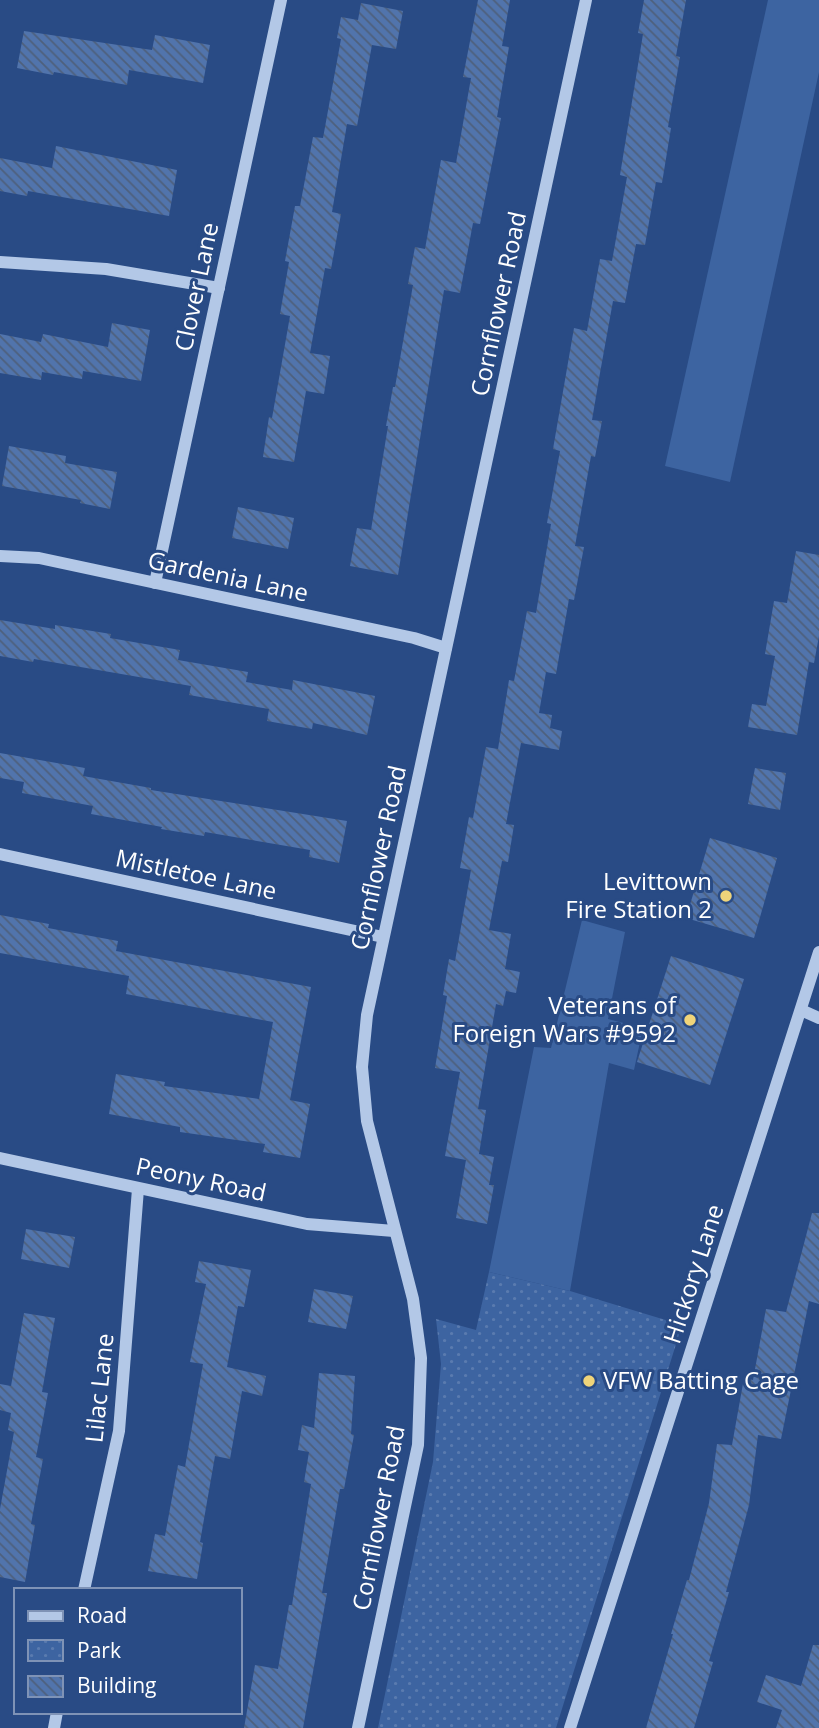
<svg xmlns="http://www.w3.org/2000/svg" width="819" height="1728" font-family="'Open Sans',sans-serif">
<defs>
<pattern id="park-dots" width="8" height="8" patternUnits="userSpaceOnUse" patternTransform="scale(1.75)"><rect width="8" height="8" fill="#3d64a1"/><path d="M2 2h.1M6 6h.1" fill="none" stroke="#5a7baf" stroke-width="1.8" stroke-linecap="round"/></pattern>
<pattern id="building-back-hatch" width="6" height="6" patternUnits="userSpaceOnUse" patternTransform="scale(1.75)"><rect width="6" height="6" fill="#5174ac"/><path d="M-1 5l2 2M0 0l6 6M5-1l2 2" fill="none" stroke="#4e607c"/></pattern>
</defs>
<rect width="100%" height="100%" fill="#294b85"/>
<g fill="#3d64a1">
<polygon points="768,0 819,0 819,72 730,482 665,466"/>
<polygon points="582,920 625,932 608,1019 643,1028 634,1070 609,1063 570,1291 489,1272 534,1047 551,1048"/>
</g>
<polygon fill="url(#park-dots)" points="489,1272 570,1291 682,1325 556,1728 378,1728 433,1462 441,1364 436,1319 476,1330"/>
<g fill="url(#building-back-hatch)">
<polygon points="478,0 510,0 502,46 509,47 497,117 501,118 480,224 473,223 460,293 444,290 398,575 350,566 357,528 371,530 388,426 386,426 393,387 395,387 413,285 408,284 415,247 425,249 441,160 456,163 471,78 463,77"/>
<polygon points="644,0 686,0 676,56 680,57 668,127 671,128 662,183 656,182 645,245 636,244 625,303 613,301 600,373 592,420 602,421 595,457 591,456 575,546 584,547 574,600 569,599 556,674 546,672 539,713 552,715 550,728 562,731 559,750 521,743 506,824 514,825 508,862 502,861 489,930 511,934 505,969 520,972 516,993 506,991 503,1006 496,1004 478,1109 486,1110 479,1154 494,1157 489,1185 494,1185 487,1224 456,1218 466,1160 445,1156 460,1072 435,1068 447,996 443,995 449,959 455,961 471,870 460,868 469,817 473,818 486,747 498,749 509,680 514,681 527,611 536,613 551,524 547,523 560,451 553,449 574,328 587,331 600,259 612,261 627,177 620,175 643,34 638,33"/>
<polygon points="361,3 403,11 396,49 372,45 357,126 347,124 332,212 341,214 331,269 325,268 310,353 330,356 324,394 306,391 294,462 263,457 269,417 272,418 290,316 280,314 289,262 285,261 295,206 300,206 313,137 323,138 341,39 337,38 341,17 358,20"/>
<polygon points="24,31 152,50 155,35 210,45 203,83 129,70 127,85 54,72 53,75 17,68"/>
<polygon points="56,146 177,170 169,216 28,191 27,196 0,191 0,158 52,168"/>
<polygon points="112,323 150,330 141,381 83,371 82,379 42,372 41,380 0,373 0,334 41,342 43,334 108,347"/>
<polygon points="9,446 66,456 65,463 117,472 110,509 80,503 81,500 2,486"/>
<polygon points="238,507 294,518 288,549 232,538"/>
<polygon points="796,551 819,555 819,636 814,663 809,662 797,735 748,727 752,704 766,706 775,656 765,654 774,601 787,603"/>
<polygon points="0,620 55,629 55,625 111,634 110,638 180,650 178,660 248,672 246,682 292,690 293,680 375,696 367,735 313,723 312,729 267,721 269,709 189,695 191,686 34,659 33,662 0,656"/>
<polygon points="0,753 85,768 83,776 151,788 151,790 347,821 339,863 309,857 310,850 205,832 204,836 161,829 162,827 91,814 93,806 22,793 24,782 0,778"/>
<polygon points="755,768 786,773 780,810 748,804"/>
<polygon points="710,838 777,858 754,938 686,918"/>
<polygon points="0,915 49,924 48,928 118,941 116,951 311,987 290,1100 310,1104 300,1158 263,1152 265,1144 180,1132 180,1127 109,1114 116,1074 165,1082 164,1086 259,1099 273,1022 126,994 129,976 0,953"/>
<polygon points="671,956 744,979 710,1085 637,1062"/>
<polygon points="812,1213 819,1213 819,1304 809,1301 781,1439 758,1435 749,1505 726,1592 729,1592 709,1661 713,1662 694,1728 646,1728 673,1634 671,1634 687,1580 689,1580 709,1503 717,1444 732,1445 744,1378 753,1380 766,1309 786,1312"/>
<polygon points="26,1229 75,1237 69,1268 21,1259"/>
<polygon points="199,1261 251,1270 244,1307 238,1306 227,1367 266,1376 262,1396 242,1391 230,1459 215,1456 200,1542 203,1543 197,1579 148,1571 155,1534 165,1536 178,1465 185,1467 203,1364 190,1362 206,1284 195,1282"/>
<polygon points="314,1289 353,1296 346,1329 308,1322"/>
<polygon points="24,1313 55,1318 42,1392 48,1393 36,1457 43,1459 31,1524 35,1525 25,1582 0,1577 0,1509 14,1432 8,1430 11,1413 0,1410 0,1384 11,1386"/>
<polygon points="319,1373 355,1376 351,1434 354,1435 344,1489 340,1489 322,1593 327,1593 303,1728 244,1728 255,1665 278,1669 289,1605 292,1605 311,1484 304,1482 309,1452 298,1450 302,1425 314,1428"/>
<polygon points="813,1645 819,1645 819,1728 776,1728 782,1710 757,1702 766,1675 801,1686"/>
</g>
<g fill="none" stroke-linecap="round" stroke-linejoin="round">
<g stroke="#b3c8e7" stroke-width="12">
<polyline points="0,262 106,269 219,288"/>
<polyline points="0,556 39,558 414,638 446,648"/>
<polyline points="155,583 281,0"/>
<polyline points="0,854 383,937"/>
<polyline points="801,1010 819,1018"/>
<polyline points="0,1158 307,1224 394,1231"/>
<polyline points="84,1590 119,1431 138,1189"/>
<polyline points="54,1728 57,1712"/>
<polyline points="358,1728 418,1445 421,1358 413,1299 367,1121 362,1067 367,1015 586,0"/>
<polyline points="570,1728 819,952"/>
</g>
</g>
<g fill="#efd47a" stroke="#294b85" stroke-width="2.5">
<circle cx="726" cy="896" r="7"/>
<circle cx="690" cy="1020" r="7"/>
<circle cx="589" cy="1381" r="7"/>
</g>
<g text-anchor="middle" stroke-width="6" stroke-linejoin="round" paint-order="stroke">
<g font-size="24" fill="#fff" stroke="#294b85">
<text transform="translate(197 287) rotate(-78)" y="8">Clover Lane</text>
<text transform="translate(499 304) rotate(-78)" y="8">Cornflower Road</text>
<text transform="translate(228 577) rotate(12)" y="8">Gardenia Lane</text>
<text transform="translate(379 858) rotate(-78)" y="8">Cornflower Road</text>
<text transform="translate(196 875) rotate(12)" y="8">Mistletoe Lane</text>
<text transform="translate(201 1180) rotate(12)" y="8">Peony Road</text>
<text transform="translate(694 1274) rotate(-72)" y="8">Hickory Lane</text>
<text transform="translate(100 1388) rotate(-84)" y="8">Lilac Lane</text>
<text transform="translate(379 1518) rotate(-79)" y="8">Cornflower Road</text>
</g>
<g font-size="24" fill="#fff" stroke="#294b85" text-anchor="end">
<text x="712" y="890">Levittown<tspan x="712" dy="28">Fire Station 2</tspan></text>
<text x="676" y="1014">Veterans of<tspan x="676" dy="28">Foreign Wars #9592</tspan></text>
<text x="603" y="1389" text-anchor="start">VFW Batting Cage</text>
</g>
</g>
<rect x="14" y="1588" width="228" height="126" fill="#294b85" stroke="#7f93b6" stroke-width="2"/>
<rect x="28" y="1611" width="35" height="10" fill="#b3c8e7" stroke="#7f93b6" stroke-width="2"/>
<text x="77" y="1623" font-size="21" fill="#ffffff">Road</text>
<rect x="28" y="1640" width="35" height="21" fill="url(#park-dots)" stroke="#7f93b6" stroke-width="2"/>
<text x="77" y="1658" font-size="21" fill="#ffffff">Park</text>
<rect x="28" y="1676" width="35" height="21" fill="url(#building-back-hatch)" stroke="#7f93b6" stroke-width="2"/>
<text x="77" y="1693" font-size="21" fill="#ffffff">Building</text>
</svg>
